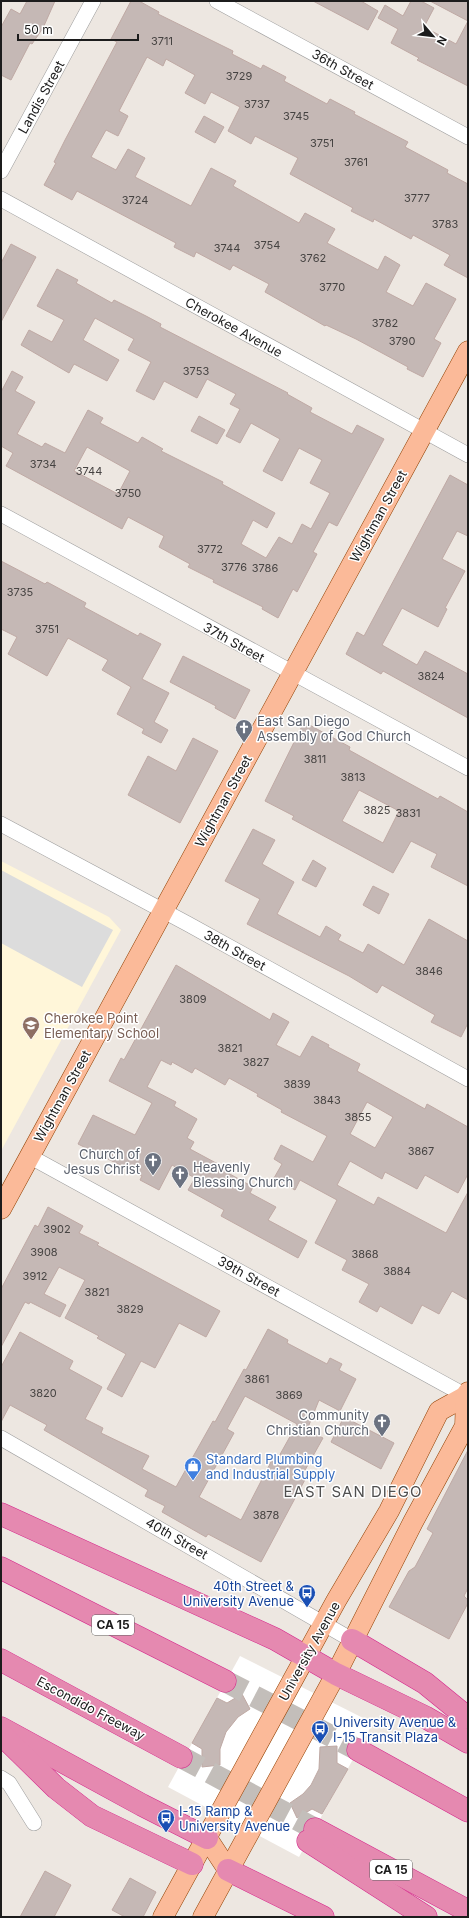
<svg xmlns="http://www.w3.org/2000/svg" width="469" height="1918" font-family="Inter,sans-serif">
<rect width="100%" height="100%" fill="#ede7e1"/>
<polygon fill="#fff6d9" points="1,861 109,917 121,930 1,1151"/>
<polygon fill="#dcdcdc" points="1,870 113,930 82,987 1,943"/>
<polygon fill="#fff" points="240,1656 373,1723 299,1857 168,1787"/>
<g fill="#c5b8b5" stroke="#bfa9a4" fill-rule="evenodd">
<polygon points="27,1 55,1 43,28 32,44 30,43 11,80 1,75 1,27 11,9 20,14"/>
<polygon points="131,1 139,1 159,12 158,14 233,51 232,54 261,69 263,65 286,77 284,81 327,104 330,99 355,112 354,114 408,142 405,147 448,170 447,173 468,184 468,278 444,265 450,255 413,235 411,239 374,219 373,222 351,211 353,208 290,174 298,158 255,136 251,144 228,131 240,107 211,92 205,104 185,93 195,75 166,59 163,66 147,57 119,111 128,116 118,136 106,130 91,157 116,170 128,149 145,158 135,177 191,206 211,168 236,181 233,186 299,223 305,213 335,229 327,243 378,270 385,256 400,265 386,292 413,306 426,283 456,299 434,339 441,343 423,377 407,369 408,367 356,339 326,325 325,326 265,292 269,284 233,265 230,270 196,252 194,257 174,247 176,243 77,191 72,200 44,185 56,163 54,162 65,140 117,42 111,39"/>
<polygon points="313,1 361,1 378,11 368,30"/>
<polygon points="411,1 421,1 434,8 424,27 456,44 468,21 430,1 468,1 468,86 417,60 419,58 391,43 398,29 378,18 385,5 403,16"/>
<polygon points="204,116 224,127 215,143 195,132"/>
<polygon points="11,244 36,257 1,322 1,263"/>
<path d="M57,269L78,280L76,283L112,303L114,300L146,316L161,324L160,327L288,393L287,394L312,408L310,412L352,434L357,425L384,439L337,526L329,522L313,552L317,554L297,592L293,589L278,618L262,609L263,607L213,582L214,580L188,567L190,564L159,547L164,536L128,517L122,529L6,466L13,453L1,446V392L12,371L23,377L15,391L35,402L17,434L42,447L45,443L65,453L88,410L103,418L100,423L138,443L142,437L163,449L161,451L223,482L222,484L275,513L267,528L253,520L241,544L266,558L279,537L292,544L302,524L311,529L330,493L310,483L322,460L299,448L282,481L263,471L280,439L251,423L240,443L226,436L240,409L230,404L236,394L207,379L197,398L164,381L154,400L136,391L151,362L128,350L134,339L95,318L83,340L119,360L107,381L74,364L69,373L21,345L29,330L52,342L64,320L37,306ZM87,447L130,471L118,494L74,471Z"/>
<polygon points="199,416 225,430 217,444 191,431"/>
<polygon points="450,475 468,485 468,536 457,531 442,559 465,571 445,608 447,609 438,627 402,608 382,645 417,665 425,651 468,674 468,718 383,671 381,674 346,654 357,632 364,636"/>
<polygon points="1,561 45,584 47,582 86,603 84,607 138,636 140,633 161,644 142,679 169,693 154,722 168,730 161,743 142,733 144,729 117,714 131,687 102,670 108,660 68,638 47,676 8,654 17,637 1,629"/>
<polygon points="183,656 250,690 235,719 215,708 216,706 170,682"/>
<path d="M304,722L350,747L349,750L405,781L438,799L440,796L468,812V886L431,867L437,854L411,841L393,873L292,819L294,816L265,801ZM359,790L399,811L383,843L342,821Z"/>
<polygon points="193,738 218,751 180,823 128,795 148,756 176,771"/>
<polygon points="253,829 275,840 262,864 294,882 277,914 320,937 326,926 341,935 338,940 363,953 368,944 404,965 429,919 468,941 468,1023 461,1037 431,1022 435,1015 382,985 377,993 349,976 247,924 260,899 225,881"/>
<polygon points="313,860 326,868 316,887 302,880"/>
<polygon points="373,886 389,894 379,914 363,905"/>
<path d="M176,965L270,1020L273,1013L289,1022L276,1045L300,1057L312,1036L329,1045L328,1047L360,1064L357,1071L425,1109L427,1104L468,1127V1174L458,1193L425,1175L417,1189L385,1172L382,1179L350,1161L337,1185L374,1205L378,1197L446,1233L468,1192V1300L452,1291L439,1314L422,1305L412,1324L380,1306L377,1312L359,1302L369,1284L342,1270L347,1260L315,1243L337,1200L300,1180L295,1190L274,1178L282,1164L274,1159L281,1145L313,1162L327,1136L281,1112L282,1110L257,1096L258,1094L229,1078L225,1085L195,1068L192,1073L172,1062L171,1065L161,1060L147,1087L176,1102L174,1106L197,1119L187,1138L194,1142L190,1149L229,1170L228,1173L253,1187L250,1193L276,1207L268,1220L307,1241L298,1258L221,1216L224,1210L188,1190L195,1178L172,1165L159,1190L140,1180L142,1176L78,1144L93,1115L135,1135L152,1103L109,1081L121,1058L124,1060ZM367,1102L393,1117L375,1148L350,1134Z"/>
<polygon points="48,1207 83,1226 79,1233 99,1243 97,1245 220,1311 206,1337 179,1323 155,1368 141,1361 122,1397 107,1389 126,1354 97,1338 99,1336 65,1318 85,1280 59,1267 44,1294 66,1305 60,1317 30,1302 29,1304 25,1302 1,1347 1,1289 35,1225 38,1227"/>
<path d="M268,1329L288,1340L287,1343L327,1364L330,1358L342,1364L339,1370L356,1379L340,1411L319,1400L307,1430L323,1438L304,1472L308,1474L261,1562L208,1534L206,1537L162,1512L165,1506L145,1496L148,1490L44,1430L47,1425L10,1405L1,1422V1367L20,1332L73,1361L69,1369L102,1387L85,1419L103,1428L101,1433L149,1456L142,1469L176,1487L213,1421L215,1422L244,1369L246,1370ZM245,1396L297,1424L278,1458L274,1456L241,1520L199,1497L234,1433L227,1429Z"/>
<polygon points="344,1417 394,1443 381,1469 331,1442"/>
<polygon points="468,1450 468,1588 464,1596 468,1600 468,1603 449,1639 389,1607 409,1571 415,1567 433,1533 427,1529"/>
<polygon points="242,1694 250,1709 238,1717 226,1732 220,1749 220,1765 202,1767 202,1749 192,1743 217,1698 227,1703"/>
<polygon points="337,1746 337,1763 348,1769 322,1814 312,1809 297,1818 290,1803 303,1794 311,1785 319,1769 320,1747"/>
<polygon points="45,1871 71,1885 54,1917 20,1917"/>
<polygon points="130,1878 156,1892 143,1917 125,1917 112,1910"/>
</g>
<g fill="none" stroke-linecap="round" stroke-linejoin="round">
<g stroke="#c3beba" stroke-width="22" stroke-dasharray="22 11" stroke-linecap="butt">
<polyline points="225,1681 358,1750"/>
<polyline points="181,1757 315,1829"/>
</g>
<defs>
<g id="minor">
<polyline points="217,1 468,137"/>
<polyline points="1,171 93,1"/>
<polyline points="1,199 468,455"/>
<polyline points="1,514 468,768"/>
<polyline points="1,824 188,924 468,1079"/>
<polyline points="29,1156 468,1397"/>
<polyline points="1,1438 352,1640"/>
<polyline points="1,1778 9,1783 34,1823"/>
</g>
<g id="major">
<polyline points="1,1209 468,351"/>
<polyline points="207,1838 228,1870"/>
<polyline points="163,1917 336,1601 389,1511 439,1411 466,1396"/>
<polyline points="203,1917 336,1674 413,1522 465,1426 466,1396 468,1392"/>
</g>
<g id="highway">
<polyline points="1,1514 275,1639 336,1674 425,1717 468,1742"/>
<polyline points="1,1568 225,1681"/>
<polyline points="352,1640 425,1683 468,1718"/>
<polyline points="1,1660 181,1757"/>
<polyline points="1,1728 142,1805 207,1838"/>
<polyline points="5,1738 56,1788 92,1816 192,1864"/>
<polyline points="358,1750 468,1811"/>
<polyline points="315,1829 468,1911"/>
<polyline points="308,1841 426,1917"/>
<polyline points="228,1870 323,1917"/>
</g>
</defs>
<use href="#minor" stroke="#9d9d9d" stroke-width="16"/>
<use href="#major" stroke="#924001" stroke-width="21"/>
<use href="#highway" stroke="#d5258b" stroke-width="23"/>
<use href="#minor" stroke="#fff" stroke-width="15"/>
<use href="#major" stroke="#fbba99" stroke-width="20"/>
<use href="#highway" stroke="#e589b0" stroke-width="22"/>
</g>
<defs>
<symbol id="church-pin" viewBox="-11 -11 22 30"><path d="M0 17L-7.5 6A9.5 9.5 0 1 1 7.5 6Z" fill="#6b7280" stroke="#fff"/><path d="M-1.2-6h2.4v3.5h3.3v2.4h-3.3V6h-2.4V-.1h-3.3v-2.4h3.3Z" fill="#fff"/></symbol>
<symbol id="school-pin" viewBox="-11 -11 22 30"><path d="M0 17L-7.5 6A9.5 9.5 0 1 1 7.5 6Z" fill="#8d6e63" stroke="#fff"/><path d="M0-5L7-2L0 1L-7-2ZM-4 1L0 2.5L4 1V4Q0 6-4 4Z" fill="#fff"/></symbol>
<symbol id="shop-pin" viewBox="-11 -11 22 30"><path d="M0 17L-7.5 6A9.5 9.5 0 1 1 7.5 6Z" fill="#3f7fe0" stroke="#fff"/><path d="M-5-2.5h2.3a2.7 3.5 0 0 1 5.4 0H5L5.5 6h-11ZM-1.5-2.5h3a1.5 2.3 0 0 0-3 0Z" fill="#fff"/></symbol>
<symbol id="bus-pin" viewBox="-11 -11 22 30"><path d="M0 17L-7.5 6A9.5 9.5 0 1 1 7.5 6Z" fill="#1a4fb4" stroke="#fff"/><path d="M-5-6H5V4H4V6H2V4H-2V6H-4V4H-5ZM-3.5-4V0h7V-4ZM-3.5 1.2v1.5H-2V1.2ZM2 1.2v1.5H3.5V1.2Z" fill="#fff"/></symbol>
</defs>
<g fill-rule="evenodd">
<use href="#church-pin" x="234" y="718" width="20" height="27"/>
<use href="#school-pin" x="21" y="1015" width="20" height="27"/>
<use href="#church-pin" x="143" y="1151" width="20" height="27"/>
<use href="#church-pin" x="170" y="1164" width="20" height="27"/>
<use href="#church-pin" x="372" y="1412" width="20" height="27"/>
<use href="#shop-pin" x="183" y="1456" width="20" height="27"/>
<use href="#bus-pin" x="297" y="1583" width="20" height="27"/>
<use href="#bus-pin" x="310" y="1719" width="20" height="27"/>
<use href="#bus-pin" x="156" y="1808" width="20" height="27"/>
</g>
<g text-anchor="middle" stroke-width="3" stroke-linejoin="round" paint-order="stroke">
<g font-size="11" fill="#464342">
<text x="162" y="45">3711</text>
<text x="239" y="80">3729</text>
<text x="257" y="108">3737</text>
<text x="296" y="120">3745</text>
<text x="322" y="147">3751</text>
<text x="356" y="166">3761</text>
<text x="417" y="202">3777</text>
<text x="135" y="204">3724</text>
<text x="445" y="228">3783</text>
<text x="267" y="249">3754</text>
<text x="227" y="252">3744</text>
<text x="313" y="262">3762</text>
<text x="332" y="291">3770</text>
<text x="385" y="327">3782</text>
<text x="402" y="345">3790</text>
<text x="196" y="375">3753</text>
<text x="43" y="468">3734</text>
<text x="89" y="475">3744</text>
<text x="128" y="497">3750</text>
<text x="210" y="553">3772</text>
<text x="234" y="571">3776</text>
<text x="265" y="572">3786</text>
<text x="20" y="596">3735</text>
<text x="47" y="633">3751</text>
<text x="431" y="680">3824</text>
<text x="315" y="763">3811</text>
<text x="353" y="781">3813</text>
<text x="377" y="814">3825</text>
<text x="408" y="817">3831</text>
<text x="429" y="975">3846</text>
<text x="193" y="1003">3809</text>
<text x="230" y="1052">3821</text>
<text x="256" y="1066">3827</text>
<text x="297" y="1088">3839</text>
<text x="327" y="1104">3843</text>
<text x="358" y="1121">3855</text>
<text x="421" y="1155">3867</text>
<text x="57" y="1233">3902</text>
<text x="44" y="1256">3908</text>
<text x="365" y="1258">3868</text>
<text x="397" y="1275">3884</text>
<text x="35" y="1280">3912</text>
<text x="97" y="1296">3821</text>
<text x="130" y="1313">3829</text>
<text x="257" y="1383">3861</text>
<text x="43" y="1397">3820</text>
<text x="289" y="1399">3869</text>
<text x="266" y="1519">3878</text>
</g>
<g fill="#fff" stroke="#606060" stroke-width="1">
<rect x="92" y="1615" width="42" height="20" rx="3"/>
<rect x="370" y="1860" width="42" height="20" rx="3"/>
</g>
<g font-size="12" font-weight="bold" fill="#1c1c1c">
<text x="113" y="1629">CA 15</text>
<text x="391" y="1874">CA 15</text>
</g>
<g font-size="13" fill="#1c1c1c" stroke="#fff">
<text transform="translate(343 69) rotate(29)" y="5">36th Street</text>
<text transform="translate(41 97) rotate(-61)" y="5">Landis Street</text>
<text transform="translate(234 327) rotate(29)" y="5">Cherokee Avenue</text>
<text transform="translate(378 516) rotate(-61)" y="5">Wightman Street</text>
<text transform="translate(234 642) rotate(29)" y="5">37th Street</text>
<text transform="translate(223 801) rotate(-61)" y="5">Wightman Street</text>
<text transform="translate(235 950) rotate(29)" y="5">38th Street</text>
<text transform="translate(62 1096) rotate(-61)" y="5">Wightman Street</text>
<text transform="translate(249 1276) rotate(29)" y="5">39th Street</text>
<text transform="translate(177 1538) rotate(30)" y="5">40th Street</text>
<text transform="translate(309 1651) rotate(-61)" y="5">University Avenue</text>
<text transform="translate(91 1708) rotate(28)" y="5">Escondido Freeway</text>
</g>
<g font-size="13" fill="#5b616d" stroke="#fff" text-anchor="start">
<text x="257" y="726">East San Diego<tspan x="257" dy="15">Assembly of God Church</tspan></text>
<text x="140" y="1159" text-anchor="end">Church of<tspan x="140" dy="15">Jesus Christ</tspan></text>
<text x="193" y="1172">Heavenly<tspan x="193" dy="15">Blessing Church</tspan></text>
<text x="369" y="1420" text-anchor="end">Community<tspan x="369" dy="15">Christian Church</tspan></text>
</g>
<g font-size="13" fill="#785e54" stroke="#fff" text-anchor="start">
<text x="44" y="1023">Cherokee Point<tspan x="44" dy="15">Elementary School</tspan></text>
</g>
<g font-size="13" fill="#366cbe" stroke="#fff" text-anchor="start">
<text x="206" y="1464">Standard Plumbing<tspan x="206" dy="15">and Industrial Supply</tspan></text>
</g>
<g font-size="13" fill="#164399" stroke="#fff" text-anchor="start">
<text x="294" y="1591" text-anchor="end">40th Street &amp;<tspan x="294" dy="15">University Avenue</tspan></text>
<text x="333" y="1727">University Avenue &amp;<tspan x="333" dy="15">I-15 Transit Plaza</tspan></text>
<text x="179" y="1816">I-15 Ramp &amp;<tspan x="179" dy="15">University Avenue</tspan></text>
</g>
<g font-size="15" letter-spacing="1" fill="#4f4f4f" stroke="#fff">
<text x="353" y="1497">EAST SAN DIEGO</text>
</g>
</g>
<rect width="469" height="1918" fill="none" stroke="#1c1c1c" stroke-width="4"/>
<g transform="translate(433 36) rotate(118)" stroke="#ffffff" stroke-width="3" paint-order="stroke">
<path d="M0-3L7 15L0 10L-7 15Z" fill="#1c1c1c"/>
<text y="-6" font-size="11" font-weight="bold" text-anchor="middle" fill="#1c1c1c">N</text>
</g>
<path d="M18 34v6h120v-6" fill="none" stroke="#1c1c1c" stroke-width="2"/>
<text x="24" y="34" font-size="12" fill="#1c1c1c" stroke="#ffffff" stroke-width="3" paint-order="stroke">50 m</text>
</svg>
